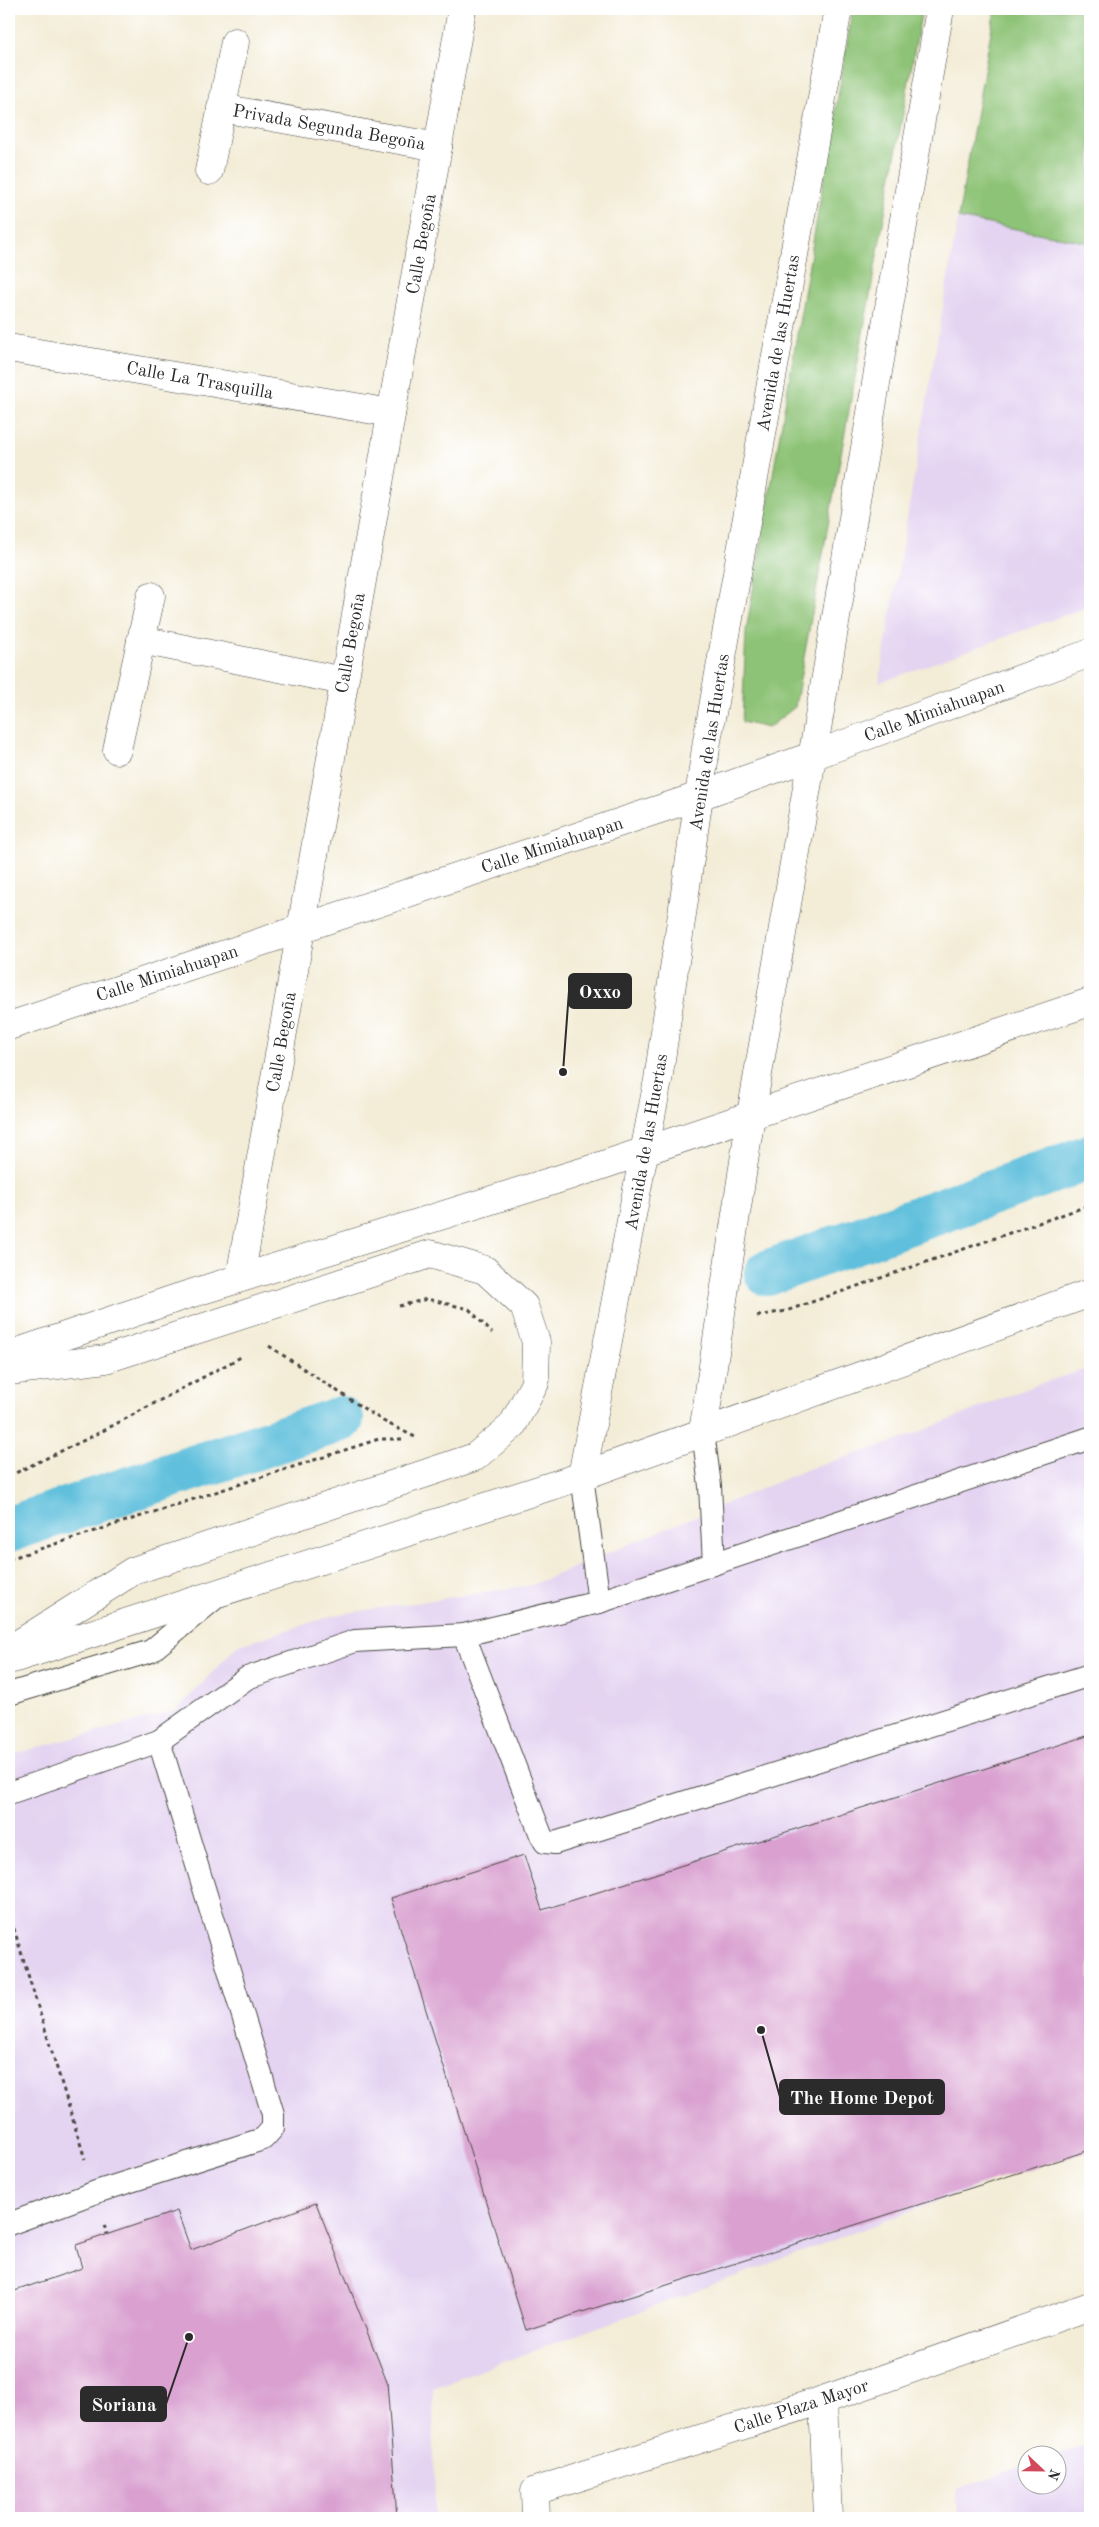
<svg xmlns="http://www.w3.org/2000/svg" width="1099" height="2527" font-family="'Old Standard TT',serif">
<rect width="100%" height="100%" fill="#fff"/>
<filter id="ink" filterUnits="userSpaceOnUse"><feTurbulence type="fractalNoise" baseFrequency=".02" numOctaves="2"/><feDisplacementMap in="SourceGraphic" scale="10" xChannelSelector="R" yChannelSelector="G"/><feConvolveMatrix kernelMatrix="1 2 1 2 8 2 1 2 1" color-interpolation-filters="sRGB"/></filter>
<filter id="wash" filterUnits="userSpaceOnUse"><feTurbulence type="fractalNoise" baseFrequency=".0096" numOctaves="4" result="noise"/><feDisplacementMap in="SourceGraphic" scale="20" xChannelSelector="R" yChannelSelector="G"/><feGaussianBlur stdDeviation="1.12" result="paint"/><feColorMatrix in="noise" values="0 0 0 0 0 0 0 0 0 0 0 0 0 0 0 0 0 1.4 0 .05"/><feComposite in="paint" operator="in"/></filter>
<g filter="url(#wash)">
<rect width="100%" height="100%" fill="#f3ecd6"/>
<g fill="#e4d3f1">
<polygon points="958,218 1090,243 1090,606 879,683"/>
<polygon points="1090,1368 1090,2145 433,2388 435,2518 9,2518 9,1755 176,1711 237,1646 335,1615 532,1585 808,1469 897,1441 1036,1385"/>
<polygon points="1090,2444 1090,2518 958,2518 957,2489 1026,2465 1026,2484 1056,2484 1057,2455"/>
</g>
<g fill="#8dc376" stroke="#5c7750">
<polygon points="853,9 922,9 795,707 768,728 742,722 746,631"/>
<polygon points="995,9 1090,9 1090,243 958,218"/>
</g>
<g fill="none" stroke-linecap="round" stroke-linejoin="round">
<g stroke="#5ebfdc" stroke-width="46">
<polyline points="767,1273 1090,1157"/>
<polyline points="9,1529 341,1419"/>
</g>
</g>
<g id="blocks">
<g fill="#d9a0d0">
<polygon points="1090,1735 1090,2150 526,2330 391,1898 524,1855 542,1910"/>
<polygon points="316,2203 387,2382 397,2518 9,2518 9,2293 82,2268 76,2245 177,2211 191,2250"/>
</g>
</g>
</g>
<g filter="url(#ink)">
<use href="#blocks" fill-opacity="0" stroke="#494845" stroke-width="1"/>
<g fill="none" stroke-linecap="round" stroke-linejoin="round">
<defs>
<g id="service">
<polyline points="703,1432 710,1486 714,1564"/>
<polyline points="582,1476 599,1602"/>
<polyline points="464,1635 541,1835 545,1842 555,1843 1090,1675"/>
<polyline points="9,1694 151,1651 219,1595"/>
<polyline points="9,1793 159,1741 247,1678 355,1641 464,1635 599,1602 1090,1438"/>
<polyline points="9,2224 96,2192 263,2139 273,2128 273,2114 159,1741"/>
</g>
<g id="minor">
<polyline points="221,108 438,147"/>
<polyline points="209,171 235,42"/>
<polyline points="9,348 391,413"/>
<polyline points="141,640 344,681"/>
<polyline points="117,750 151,596"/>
<polyline points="812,756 1090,653"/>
<polyline points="240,1278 462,9"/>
<polyline points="823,2400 828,2518"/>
<polyline points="536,2518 535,2491 823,2400 1090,2306"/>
</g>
<g id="tertiary">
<polyline points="9,1026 699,796 812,756"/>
<polyline points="703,1432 751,1115 940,9"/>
<polyline points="582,1476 658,1080 707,741 838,9"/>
</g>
<g id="secondary">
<polyline points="9,1355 180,1297 591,1169 1090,1002"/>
<polyline points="9,1371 106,1359 430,1254 485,1270 524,1306 536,1342 535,1383 512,1426 475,1457 133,1571 9,1650"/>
<polyline points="13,1659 582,1476 1090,1293"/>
</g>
</defs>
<use href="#service" stroke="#494845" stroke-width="24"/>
<use href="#minor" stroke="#494845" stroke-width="29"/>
<use href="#tertiary" stroke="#494845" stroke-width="29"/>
<use href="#secondary" stroke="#494845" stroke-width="29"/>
<g stroke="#494845" stroke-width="3" stroke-dasharray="4 4" stroke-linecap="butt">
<polyline points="399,1306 427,1299 469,1309 492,1333"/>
<polyline points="757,1316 786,1311 1090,1205"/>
<polyline points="269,1346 383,1421 415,1437"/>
<polyline points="9,1476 95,1435 241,1357"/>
<polyline points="9,1559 379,1439 404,1439"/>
<polyline points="9,1913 85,2159"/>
<polyline points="104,2225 107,2234"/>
</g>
<use href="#service" stroke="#fff" stroke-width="22"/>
<use href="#minor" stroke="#fff" stroke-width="28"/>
<use href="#tertiary" stroke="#fff" stroke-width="28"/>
<use href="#secondary" stroke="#fff" stroke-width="28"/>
</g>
</g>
<g text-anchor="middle" stroke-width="4" stroke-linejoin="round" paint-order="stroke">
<g font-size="18" fill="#2b2b2b" stroke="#fff">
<text transform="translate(329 127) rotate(10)" y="6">Privada Segunda Begoña</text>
<text transform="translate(421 244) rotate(-80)" y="6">Calle Begoña</text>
<text transform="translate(778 343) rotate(-80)" y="6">Avenida de las Huertas</text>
<text transform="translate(200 380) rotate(10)" y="6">Calle La Trasquilla</text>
<text transform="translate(350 643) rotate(-80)" y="6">Calle Begoña</text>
<text transform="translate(934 711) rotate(-20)" y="6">Calle Mimiahuapan</text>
<text transform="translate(709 742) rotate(-81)" y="6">Avenida de las Huertas</text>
<text transform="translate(552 845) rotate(-18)" y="6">Calle Mimiahuapan</text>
<text transform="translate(167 973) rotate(-18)" y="6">Calle Mimiahuapan</text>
<text transform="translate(281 1042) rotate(-80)" y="6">Calle Begoña</text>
<text transform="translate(646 1142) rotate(-80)" y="6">Avenida de las Huertas</text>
<text transform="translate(801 2406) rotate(-18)" y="6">Calle Plaza Mayor</text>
</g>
</g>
<path fill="none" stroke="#2b2b2b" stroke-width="2" d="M563 1072L569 991M761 2030L780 2097M189 2337L166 2404"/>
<g fill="#2b2b2b" stroke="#fff" stroke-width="2">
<circle cx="563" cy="1072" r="5"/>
<circle cx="761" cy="2030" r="5"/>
<circle cx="189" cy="2337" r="5"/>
</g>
<g fill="#2b2b2b" stroke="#2b2b2b" stroke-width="2">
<rect x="569" y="974" width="62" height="34" rx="5"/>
<rect x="780" y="2080" width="164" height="34" rx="5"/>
<rect x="81" y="2387" width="85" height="34" rx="5"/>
</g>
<g font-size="19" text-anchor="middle" font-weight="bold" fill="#fff">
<text x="600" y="998">Oxxo</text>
<text x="862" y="2104">The Home Depot</text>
<text x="124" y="2411">Soriana</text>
</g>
<rect width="1099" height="2527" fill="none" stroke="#fff" stroke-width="30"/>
<g transform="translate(1042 2470) rotate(112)"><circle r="24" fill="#ffffff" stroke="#aaaaaa"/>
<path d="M0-4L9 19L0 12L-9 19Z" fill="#d1495b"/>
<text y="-8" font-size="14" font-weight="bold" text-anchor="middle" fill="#2b2b2b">N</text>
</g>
</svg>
